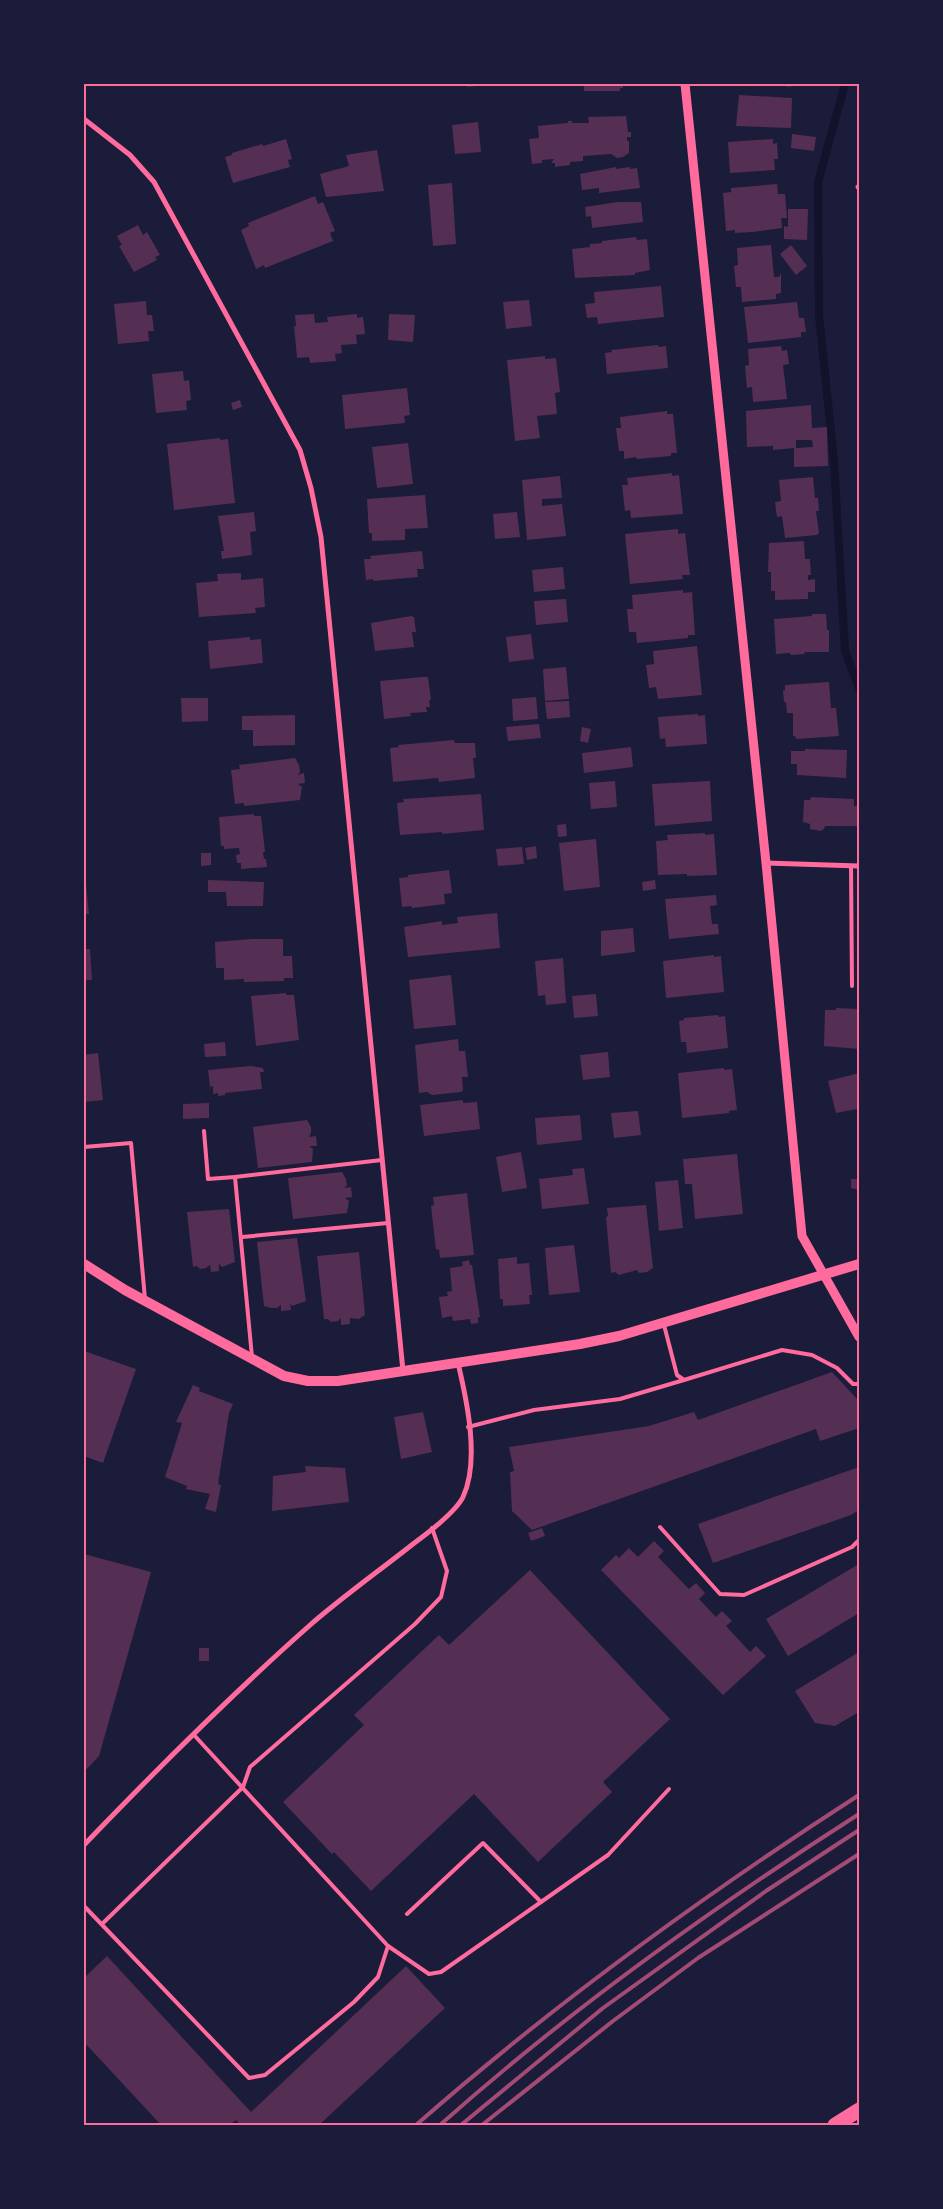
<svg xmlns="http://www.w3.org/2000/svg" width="943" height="2209" font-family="Helvetica,sans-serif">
<rect width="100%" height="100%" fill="#1b1b3a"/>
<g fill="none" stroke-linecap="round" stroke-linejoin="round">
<polyline stroke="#12122b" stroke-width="8" points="845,84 818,182 819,315 834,462 845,651 859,688"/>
</g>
<g fill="#542f53" fill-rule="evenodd">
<polygon points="467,84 487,84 487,85 467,87"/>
<polygon points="584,84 623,84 623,88 620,88 620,91 584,91"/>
<polygon points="771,84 791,84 791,87"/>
<polygon points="739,95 792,98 791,128 736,126"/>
<polygon points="626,116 628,132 631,132 631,137 627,137 627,141 629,141 629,153 623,157 617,158 611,154 583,156 583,161 570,162 570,165 555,167 555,163 551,163 554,159 542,160 542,163 532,164 529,139 539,138 538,126 568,123 568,121 572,121 572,123 589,123 588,117"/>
<polygon points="478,122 481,152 455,154 452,125"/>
<polygon points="792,134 816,137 814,151 791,148"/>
<polygon points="286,139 292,159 288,160 290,167 233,183 225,157 232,155 232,153 262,144 263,146"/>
<polygon points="773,139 773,144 777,143 778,159 774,159 775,170 730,173 728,142"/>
<polygon points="377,150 384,191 326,197 320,174 349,166 346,155"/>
<polygon points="616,167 616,169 630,167 630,169 637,168 640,188 599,193 599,188 582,190 580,174"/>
<polygon points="452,183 456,244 433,246 428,185"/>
<polygon points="777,184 778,194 785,194 787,218 781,218 782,228 752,232 735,233 735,230 726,231 723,193 731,192 731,188"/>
<polygon points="315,196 318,204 323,202 335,231 330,233 333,241 265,268 264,265 256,269 241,230 249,226 248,223"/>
<polygon points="618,202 641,202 643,222 592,228 591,216 586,217 585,207"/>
<polygon points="788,209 808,209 807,240 784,239 784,226 788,227"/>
<polygon points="138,225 143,235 147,232 160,255 155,257 157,260 134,272 119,246 122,245 117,236"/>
<polygon points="636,237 637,240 647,239 650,270 635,273 635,275 575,278 572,249 590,247 590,244 602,243 602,241"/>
<polygon points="771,245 774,277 779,277 781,273 781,293 776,294 776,299 742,302 741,287 736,287 734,266 738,265 737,248"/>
<polygon points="791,245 807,266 796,275 780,254"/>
<polygon points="661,286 664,317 598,324 597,317 587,318 585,304 595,303 594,292"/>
<polygon points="529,300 532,326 506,329 503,302"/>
<polygon points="146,301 147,315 152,315 154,331 148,331 149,341 118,344 114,304"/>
<polygon points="797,302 799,318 804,318 806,332 801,332 801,337 748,343 744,307"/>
<polygon points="314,314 315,323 328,322 327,317 357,314 357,318 363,317 365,334 356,335 357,344 341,345 342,353 335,354 336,361 310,363 309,357 297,358 294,326 296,326 295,315"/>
<polygon points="389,314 415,315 413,342 388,340"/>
<polygon points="658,345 659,347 666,346 668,368 607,374 605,353 612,352 611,350"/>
<polygon points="781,346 782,351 787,350 789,364 783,365 787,399 753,402 752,387 747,388 745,366 749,365 748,349"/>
<polygon points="545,356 545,359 556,358 560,392 555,393 557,414 537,416 540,438 515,441 507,360"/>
<polygon points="183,371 184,381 189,380 191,400 186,401 187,410 156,413 152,374"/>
<polygon points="407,388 410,415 404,416 405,423 345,429 342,395"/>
<polygon points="240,400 242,407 233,410 231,403"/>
<path d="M811,405L812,428L827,427L828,466L794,467V448L773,450V446L747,447L746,411ZM796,440H812L813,447L796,448Z"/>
<polygon points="667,411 667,414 673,414 677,453 671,453 671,456 637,459 636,457 624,459 624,451 619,451 616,428 621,428 620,417"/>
<polygon points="220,438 220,440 228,439 235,503 174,510 167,444"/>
<polygon points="408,443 413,484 377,488 372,447"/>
<polygon points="672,473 672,476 679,475 683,514 631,518 630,510 625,511 622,485 628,485 627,478"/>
<polygon points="560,476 562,498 542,499 542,506 562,504 566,536 527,540 522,480"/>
<polygon points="813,477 815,498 818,498 819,511 816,511 819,533 817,535 785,538 782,516 777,517 775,502 781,501 779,480"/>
<polygon points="425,495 428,528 405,529 405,540 372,541 372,533 369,533 367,499"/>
<polygon points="254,512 256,531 250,532 252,555 222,559 221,551 224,551 218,516"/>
<polygon points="517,512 520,537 495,539 493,514"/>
<polygon points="678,529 678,534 685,533 690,575 682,575 683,579 630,584 625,534"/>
<polygon points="804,541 805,559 810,559 811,575 808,575 808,580 815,579 815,592 808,592 808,599 775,600 775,591 771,591 771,572 768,572 769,543"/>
<polygon points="422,551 424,569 417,569 418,577 373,581 373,579 366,580 364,559 371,559 370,556"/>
<polygon points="563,567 565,589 534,592 532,570"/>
<polygon points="241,573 241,580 263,578 265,607 255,608 256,613 199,617 196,583 218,581 217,574"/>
<polygon points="683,590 683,593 692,592 695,635 688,635 688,638 637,643 636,632 629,632 627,609 633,609 632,595"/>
<polygon points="566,599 568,622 536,625 534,601"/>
<polygon points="812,614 826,614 827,630 829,630 829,652 804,652 805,654 791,655 790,653 776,654 774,619 812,616"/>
<polygon points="411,616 414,617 416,632 412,632 414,647 375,651 371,623"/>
<polygon points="531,634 534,659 509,662 506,637"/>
<polygon points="250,637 250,640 261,639 263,663 210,669 208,641"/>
<polygon points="697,646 702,695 658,699 656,687 649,688 646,665 654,664 653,651"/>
<polygon points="566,667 569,699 545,701 543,669"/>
<polygon points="422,677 428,677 431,700 429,700 430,707 426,707 427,712 410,713 411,716 384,719 380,681"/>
<polygon points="829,682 831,708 836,708 839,736 796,739 795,736 793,736 793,713 787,713 786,702 784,702 783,690 785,690 785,685"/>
<polygon points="536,697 538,719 513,721 512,699"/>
<polygon points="181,698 208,698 208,721 182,722"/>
<polygon points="569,701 570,717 547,719 545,702"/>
<polygon points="698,714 698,716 705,715 707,744 666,747 665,738 660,739 658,717"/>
<polygon points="295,715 295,745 253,746 253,730 242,730 242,716"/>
<polygon points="539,724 541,738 508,741 506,727"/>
<polygon points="582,727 591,729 588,743 580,741"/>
<polygon points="454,740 455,743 475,743 476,758 473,758 475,778 439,782 438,778 393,782 390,748 399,747 398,745"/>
<polygon points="631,747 633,767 584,773 582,753"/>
<polygon points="805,749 847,750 846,778 797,775 797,764 791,764 791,751 805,751"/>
<polygon points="295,758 299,765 300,772 297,775 304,773 305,783 298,784 302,787 300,800 244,806 244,803 235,804 231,770 240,769 239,765"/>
<polygon points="615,781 617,807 591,809 589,783"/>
<polygon points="710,781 712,821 655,826 652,784"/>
<polygon points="481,794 484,830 442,834 442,832 400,835 397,803 404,802 403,799"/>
<polygon points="811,797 854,799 854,806 859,806 859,826 825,826 824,829 821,831 810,829 810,824 803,822 804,800 810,800"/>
<polygon points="254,814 254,816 261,816 265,852 263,852 264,859 266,859 267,867 241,869 241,863 237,863 236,855 240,854 239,848 224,849 224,846 221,846 219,817"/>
<polygon points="566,824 567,836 558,837 557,825"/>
<polygon points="705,833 705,835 714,834 717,875 687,876 687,874 658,875 656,841 668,840 667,835"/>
<polygon points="596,839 600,887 564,891 559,843"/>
<polygon points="536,846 537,858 527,860 525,848"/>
<polygon points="522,847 524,864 498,866 496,849"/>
<polygon points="201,853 211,853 211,865 201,866"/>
<polygon points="449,870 452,893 444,894 445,904 412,908 411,906 402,907 399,878 408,877 408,875"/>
<polygon points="208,880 264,882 263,906 227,906 226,892 208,892"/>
<polygon points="655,880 656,889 643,891 642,882"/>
<polygon points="84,884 86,884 89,914 84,914"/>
<polygon points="716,895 717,905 710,906 712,924 718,924 719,934 669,939 665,899"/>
<polygon points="497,913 500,948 408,957 404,927 442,921 442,925 458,923 457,917"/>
<polygon points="633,928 635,952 601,956 601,931"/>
<polygon points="252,939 283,939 283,956 292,956 293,978 284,978 284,981 244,982 244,979 224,980 224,968 216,968 215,942"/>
<polygon points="84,949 90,949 92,980 84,980"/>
<polygon points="714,955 714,957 721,956 724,992 666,998 663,961"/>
<polygon points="563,958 566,1003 546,1005 545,995 538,996 535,961"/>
<polygon points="451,975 456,1025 414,1029 409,980"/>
<polygon points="286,993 286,995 294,995 299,1040 256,1046 251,996"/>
<polygon points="596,994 598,1016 574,1018 572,996"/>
<polygon points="836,1008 859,1009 859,1049 824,1046 825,1010 836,1010"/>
<polygon points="718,1015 719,1017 725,1016 728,1048 687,1053 686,1042 681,1042 679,1021 684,1020 684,1018"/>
<polygon points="458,1039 459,1051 465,1051 468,1077 462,1077 463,1090 461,1092 432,1095 427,1092 419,1093 415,1045"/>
<polygon points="225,1042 226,1056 205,1057 204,1044"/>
<polygon points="608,1052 610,1077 583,1080 580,1055"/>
<polygon points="98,1053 103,1100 84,1102 84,1055"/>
<polygon points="251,1066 263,1068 264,1072 260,1072 262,1089 225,1093 225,1095 218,1096 218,1093 213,1094 213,1086 210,1087 208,1070"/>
<polygon points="724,1068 724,1070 732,1069 737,1110 729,1111 729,1113 682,1118 678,1073"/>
<polygon points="859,1073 859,1115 857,1109 836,1113 828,1081"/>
<polygon points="463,1100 463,1103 477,1102 480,1129 424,1136 420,1105"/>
<polygon points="209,1103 209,1118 183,1119 183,1104"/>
<polygon points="638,1111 641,1135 614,1138 611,1113"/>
<polygon points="580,1115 582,1140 537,1145 535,1118"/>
<polygon points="307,1120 311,1127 311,1133 309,1137 316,1136 317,1146 309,1146 313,1149 312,1162 258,1168 253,1127"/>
<polygon points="521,1152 527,1188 502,1192 496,1157"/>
<polygon points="737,1154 743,1214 695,1219 692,1184 685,1184 683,1159"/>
<polygon points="584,1168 589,1204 542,1209 539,1179 573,1175 572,1169"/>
<polygon points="342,1172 346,1179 347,1185 344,1188 351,1187 352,1197 345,1198 349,1201 347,1213 293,1219 288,1178"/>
<polygon points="851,1179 859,1179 859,1190 851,1188"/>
<polygon points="678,1180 683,1228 659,1231 655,1182"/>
<polygon points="467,1193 474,1255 440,1258 439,1249 436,1250 431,1206 434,1205 433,1197"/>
<polygon points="646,1205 653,1268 647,1272 639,1273 637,1270 619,1275 615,1272 611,1273 606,1217 608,1216 607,1208"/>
<polygon points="229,1209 235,1262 222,1267 219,1264 219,1271 211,1272 210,1265 206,1268 200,1269 197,1266 193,1267 187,1212"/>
<polygon points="297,1238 306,1301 292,1306 290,1303 291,1310 281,1311 281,1305 277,1308 271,1308 264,1306 257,1242"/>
<polygon points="574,1245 580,1292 549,1295 545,1248"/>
<polygon points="359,1252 365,1315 359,1319 350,1318 350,1324 341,1325 341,1318 338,1321 331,1322 328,1319 324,1319 317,1256"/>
<polygon points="517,1257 517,1264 529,1263 532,1295 529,1295 530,1304 503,1306 503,1299 500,1299 498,1259"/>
<polygon points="469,1260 470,1265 472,1265 480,1317 478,1317 478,1323 471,1324 470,1319 453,1321 452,1316 442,1318 439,1297 448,1296 447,1292 452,1291 450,1268 463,1266 462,1262"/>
<polygon points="84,1351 136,1369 103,1463 84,1456"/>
<polygon points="832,1372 857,1399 859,1406 859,1428 820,1441 816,1429 532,1530 512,1511 510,1472 514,1471 509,1447 649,1426 694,1412 698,1420"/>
<polygon points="193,1385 200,1388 199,1391 233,1404 229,1413 218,1484 221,1485 216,1512 205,1509 210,1494 186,1489 187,1486 165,1477 182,1423 176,1422"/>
<polygon points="423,1412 432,1452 401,1459 394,1417"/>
<polygon points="305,1466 345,1468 349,1502 272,1511 273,1476 306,1472"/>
<polygon points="859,1467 859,1510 851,1515 713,1563 698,1524"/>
<polygon points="542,1528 545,1536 531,1541 528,1533"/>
<polygon points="654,1541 664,1551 658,1557 689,1589 696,1583 705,1593 699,1599 716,1617 722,1611 732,1621 726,1626 750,1652 756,1646 766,1656 723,1695 601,1570 616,1555 619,1558 629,1548 638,1557"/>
<polygon points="84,1554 151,1572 99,1756 84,1772"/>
<polygon points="859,1564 859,1613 788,1656 766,1619"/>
<polygon points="530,1570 670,1719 603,1782 612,1792 538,1862 474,1794 371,1891 334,1852 332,1854 283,1802 364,1725 354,1715 439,1635 449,1645"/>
<rect x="199" y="1648" width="10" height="13"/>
<polygon points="859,1652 859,1712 835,1726 815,1723 795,1691"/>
<polygon points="107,1956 251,2112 406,1966 445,2008 319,2125 241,2125 236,2120 229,2125 161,2125 84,2042 84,1978"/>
</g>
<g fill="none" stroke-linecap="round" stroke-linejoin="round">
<g stroke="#ff6b9d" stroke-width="4">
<polyline points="851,866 852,986"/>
<polyline points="204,1131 208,1179 235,1177 252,1357"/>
<polyline points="84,1147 131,1143 145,1299"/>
<polyline points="235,1177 382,1160"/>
<polyline points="242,1237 388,1223"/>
<polyline points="664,1325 677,1375 684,1380 782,1350 812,1355 837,1368 853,1384 859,1384"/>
<polyline points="468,1427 534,1410 620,1399 684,1380"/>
<polyline points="660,1527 720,1594 744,1595 852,1547 859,1540"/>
<polyline points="194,1735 388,1946 429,1974 441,1972 541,1902 483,1843 407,1914"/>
<polyline points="541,1902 608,1855 669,1789"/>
<polyline points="84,1906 249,2078 265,2075 354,2002 378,1977 388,1946"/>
<polyline points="102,1924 243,1787 250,1767 415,1624 441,1597 447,1571 432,1528"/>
</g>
<g stroke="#ff6b9d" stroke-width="5">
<polyline points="84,119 130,155 154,182 300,450 311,488 321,537 403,1371"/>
<polyline points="858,187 859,188"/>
<polyline points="766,863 859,866"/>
<path d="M84,1845C156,1770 231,1695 309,1626C342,1597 379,1571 413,1544C428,1533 455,1513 463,1497C480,1461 467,1401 458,1363"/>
</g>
<polyline stroke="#ff6b9d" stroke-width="9" points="685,84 766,863 802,1236 859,1337"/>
<polyline stroke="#ff6b9d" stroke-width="10" points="84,1264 125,1290 284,1376 308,1381 338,1381 580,1344 619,1336 859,1264"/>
<polyline stroke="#ff6b9d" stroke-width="15" points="835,2125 859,2110"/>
<g stroke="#a44b75" stroke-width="4">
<path d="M416,2125C555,2003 704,1895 859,1795"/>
<path d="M440,2125C570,2009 712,1908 859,1814"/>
<polyline points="461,2125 603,2008 766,1891 859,1830"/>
<polyline points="482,2125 613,2021 698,1958 859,1854"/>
</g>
</g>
<rect width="943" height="2209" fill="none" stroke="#1b1b3a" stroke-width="170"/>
<rect x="85" y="85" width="773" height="2039" fill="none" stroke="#ff6b9d" stroke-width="2"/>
</svg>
